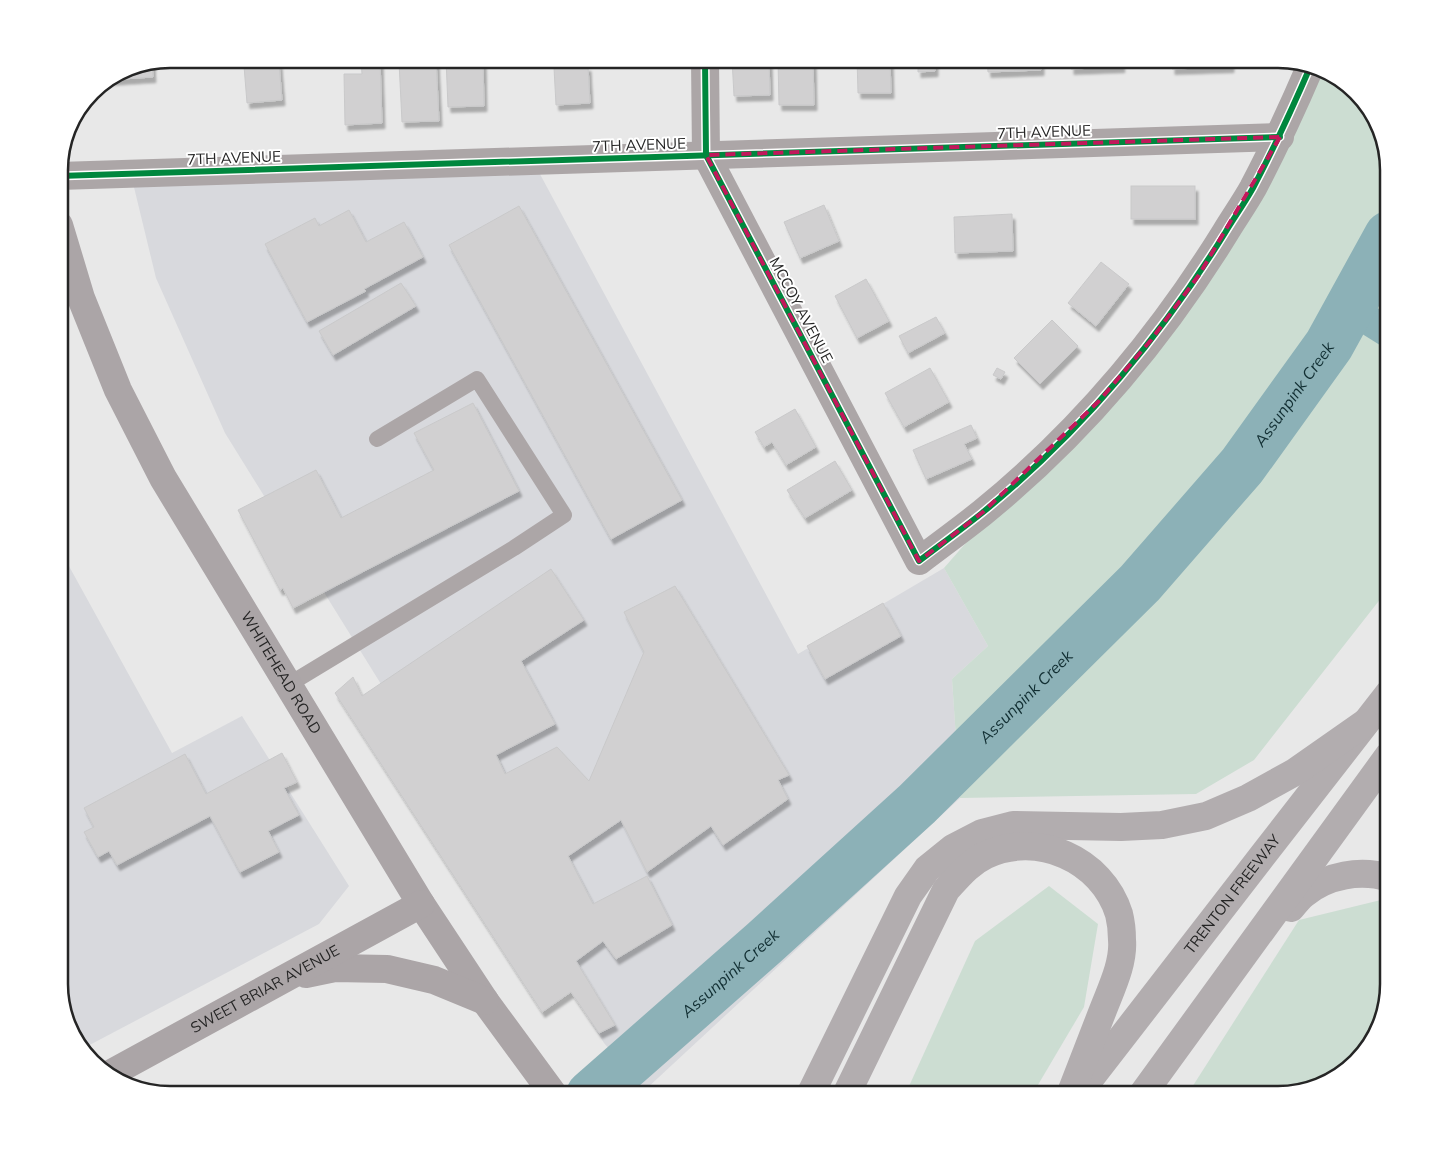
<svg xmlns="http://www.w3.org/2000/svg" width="1448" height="1154" font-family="Mulish,sans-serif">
<defs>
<filter id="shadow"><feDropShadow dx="3" dy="5.5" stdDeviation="1" flood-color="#0004"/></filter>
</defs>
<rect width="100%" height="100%" fill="#e8e8e8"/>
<g fill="#d8d9dd">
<polygon points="534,163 798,654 944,568 988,646 952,679 960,798 645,1090 604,1043 225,433 156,278 132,179"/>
<polygon points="59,548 172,753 242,716 349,886 319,924 82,1049 70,1034 59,992"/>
</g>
<g fill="#ccddd2">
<polygon points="1321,67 1351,86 1378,121 1389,169 1389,588 1254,760 1196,794 960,798 952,679 988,646 944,568 1239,231"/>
<polygon points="1049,886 1098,924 1084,1007 1032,1095 905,1095 975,941"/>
<polygon points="1389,898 1389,985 1381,1027 1362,1057 1327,1084 1279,1095 1187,1095 1299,920"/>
</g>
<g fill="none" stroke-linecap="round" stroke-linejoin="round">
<polyline stroke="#8cb1b7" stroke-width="30" points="1349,308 1389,333"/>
<path stroke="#8cb1b7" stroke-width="50" id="s1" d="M591,1095L764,943L917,804L1140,583L1242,466L1329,345L1389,236"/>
</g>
<g fill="#d1d0d1" stroke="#c9c9ca" filter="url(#shadow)">
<polygon points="361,59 380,59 382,123 345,125 344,74 362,74"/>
<polygon points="413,59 436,59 439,121 402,122 399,62 413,61"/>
<polygon points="446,59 483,59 484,106 448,107"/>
<polygon points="732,59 769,59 770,95 734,96"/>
<polygon points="786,59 813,59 814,105 779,105 778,61 786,61"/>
<polygon points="857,59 890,59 891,93 858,93"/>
<polygon points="918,59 935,59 935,71 918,72"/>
<polygon points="987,59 1041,59 1041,70 988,72"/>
<polygon points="1071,59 1121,59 1122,67 1071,69"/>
<polygon points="1172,59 1231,59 1231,67 1172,69"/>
<polygon points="152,62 153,77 107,80 127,67"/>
<polygon points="279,63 282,100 247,103 244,66"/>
<polygon points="588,66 590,103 556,105 554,68"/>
<rect x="1131" y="186" width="64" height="33"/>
<polygon points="824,205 839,241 800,258 784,222"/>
<polygon points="519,206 682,500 611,539 449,245"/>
<polygon points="349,210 366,242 404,222 423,257 364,289 366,291 307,322 265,244 315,218 319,226"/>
<polygon points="1012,214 1013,251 955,253 954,217"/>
<polygon points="1101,262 1129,284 1096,326 1068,303"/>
<polygon points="866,279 889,321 857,338 835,296"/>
<polygon points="401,283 416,306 333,355 319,331"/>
<polygon points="936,317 945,333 908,353 899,336"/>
<polygon points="1052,320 1078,346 1040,384 1014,358"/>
<polygon points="930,368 949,402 904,427 885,393"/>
<polygon points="997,368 1005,372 1001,379 993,375"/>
<polygon points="473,403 519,491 293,608 283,588 280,590 238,510 316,470 341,518 434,470 414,433"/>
<polygon points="795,409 816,447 786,465 772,442 764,447 755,432"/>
<polygon points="971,425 977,438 964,444 972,459 926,479 913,450"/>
<polygon points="835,461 852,490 805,518 787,490"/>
<polygon points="551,569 584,620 521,661 555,724 496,755 505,774 557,747 589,781 644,652 624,612 675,586 789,775 778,780 788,799 723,845 711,826 647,872 621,820 568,856 593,904 647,876 672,925 616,959 603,941 576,961 615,1025 599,1033 571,992 542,1012 335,693 353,677 362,696"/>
<polygon points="883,603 901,636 825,679 807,646"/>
<polygon points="282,753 297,782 284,788 299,815 268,831 279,852 240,872 210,816 117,865 109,851 98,857 84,832 94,827 84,808 185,754 206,794"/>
</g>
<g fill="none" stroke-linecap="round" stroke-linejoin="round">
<polyline stroke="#aca6a7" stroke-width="16" points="288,685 514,548 564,515 477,379 377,439"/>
<g stroke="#aca6a7" stroke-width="28">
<path d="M705,59L706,155L919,561C940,545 962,529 982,513C1078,435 1160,338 1225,233C1234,218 1244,204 1253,188C1274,148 1293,107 1311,65"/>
<polyline points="59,176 1280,137"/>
</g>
<g stroke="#aba5a7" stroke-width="28">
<path id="s2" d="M59,225L81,298L118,390L163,478L421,904L485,1001L554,1095"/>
<polyline points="306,974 335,968 387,969 434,980 485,1001"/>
<path id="s3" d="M108,1075L421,904"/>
</g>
<g stroke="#b2adaf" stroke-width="28">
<path d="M1291,908C1295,903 1299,898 1304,894C1327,875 1361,869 1389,878"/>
<path id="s4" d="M1082,1089L1263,855L1389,693"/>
<polyline points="810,1095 908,896 927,869 953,848 982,833 1013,825 1121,827 1162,825 1206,816 1248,798 1295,772 1365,723"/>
<path d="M846,1095L946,890C958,877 969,863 986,855C1037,831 1102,859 1119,914C1121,922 1122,932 1122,940C1124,963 1111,989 1103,1010C1092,1038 1081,1067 1070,1095"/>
<polyline points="1142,1095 1389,755"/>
</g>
<defs>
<g id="cycleway">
<path d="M705,59L706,155L919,561C940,545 962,529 982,513C1078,435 1160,338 1225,233C1234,218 1244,204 1253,188C1274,148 1293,107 1311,65"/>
<polyline points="59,176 1280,137"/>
</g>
</defs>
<use href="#cycleway" stroke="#fff" stroke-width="9"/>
<use href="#cycleway" stroke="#00873e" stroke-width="6"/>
</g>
<path fill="none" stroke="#c2185b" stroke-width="4" stroke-dasharray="10 6" stroke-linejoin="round" d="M1280,137L1199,275L1151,340L1099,401L983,512L919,561L706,155Z"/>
<g text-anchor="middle" stroke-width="4" stroke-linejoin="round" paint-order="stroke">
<g font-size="15" fill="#252525" stroke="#fff">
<text transform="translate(1044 132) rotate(-2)" y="5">7TH AVENUE</text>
<text transform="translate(639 145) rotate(-2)" y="5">7TH AVENUE</text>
<text transform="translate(234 158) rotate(-2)" y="5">7TH AVENUE</text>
<text transform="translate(801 310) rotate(62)" y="5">MCCOY AVENUE</text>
<text dy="5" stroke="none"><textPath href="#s2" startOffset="502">WHITEHEAD ROAD</textPath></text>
<text dy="5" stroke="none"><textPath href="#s4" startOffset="246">TRENTON FREEWAY</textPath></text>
<text dy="5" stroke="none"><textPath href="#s3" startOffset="179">SWEET BRIAR AVENUE</textPath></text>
</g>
<g font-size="16" font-style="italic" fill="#112e32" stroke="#fff">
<text dy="6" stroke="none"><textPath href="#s1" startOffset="995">Assunpink Creek</textPath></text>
<text dy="6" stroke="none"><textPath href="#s1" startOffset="590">Assunpink Creek</textPath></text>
<text dy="6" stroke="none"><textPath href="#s1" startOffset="185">Assunpink Creek</textPath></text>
</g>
</g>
<path d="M0 0H1448V1154H0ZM170 68H1278A102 102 0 0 1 1380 170V984A102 102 0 0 1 1278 1086H170A102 102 0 0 1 68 984V170A102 102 0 0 1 170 68Z" fill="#fff" fill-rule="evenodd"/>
<path fill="none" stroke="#252525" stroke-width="2.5" d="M170 68H1278A102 102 0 0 1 1380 170V984A102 102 0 0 1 1278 1086H170A102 102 0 0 1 68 984V170A102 102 0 0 1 170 68Z"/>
</svg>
